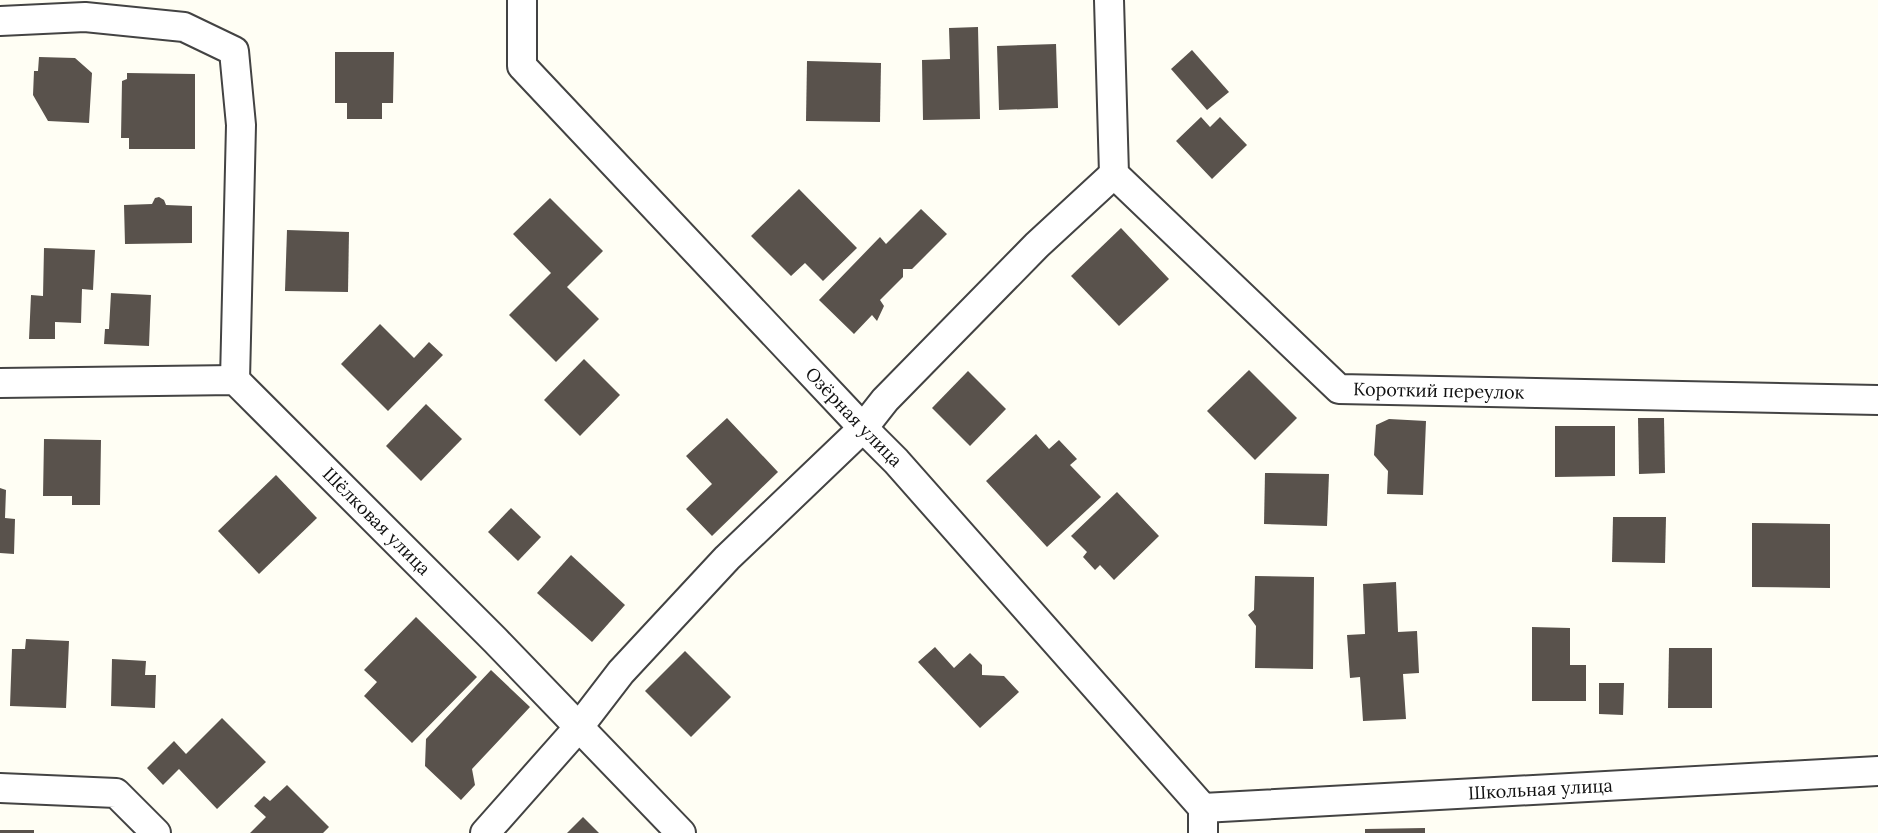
<svg xmlns="http://www.w3.org/2000/svg" width="1878" height="833" font-family="Lora,serif">
<rect width="100%" height="100%" fill="#fffef4"/>
<g fill="#59524c">
<polygon points="978,27 980,119 923,120 922,60 950,59 949,28"/>
<polygon points="1056,44 1058,108 999,110 997,46"/>
<polygon points="1192,50 1229,92 1207,110 1171,69"/>
<polygon points="335,52 394,52 393,103 382,103 382,119 347,119 347,103 335,103"/>
<polygon points="39,57 75,58 92,73 89,123 48,121 33,95 34,71 38,71"/>
<polygon points="807,61 881,63 880,122 806,121"/>
<polygon points="127,73 195,74 195,149 129,149 129,138 121,138 122,81 127,79"/>
<polygon points="1201,117 1210,127 1220,117 1247,145 1212,179 1176,141"/>
<polygon points="799,189 857,248 823,281 805,263 791,276 751,236"/>
<polygon points="159,197 164,200 166,205 192,206 192,243 125,244 124,205 152,204 155,198"/>
<polygon points="550,198 603,251 567,287 599,319 556,362 509,315 551,273 513,234"/>
<polygon points="921,209 947,234 912,269 903,269 903,277 880,300 884,306 877,321 872,315 854,334 819,300 880,237 886,244"/>
<polygon points="1121,228 1169,279 1119,326 1071,276"/>
<polygon points="287,230 349,232 348,292 285,291"/>
<polygon points="44,248 95,250 93,290 82,289 81,323 55,322 55,339 29,339 31,295 43,296"/>
<polygon points="111,293 151,295 149,346 104,344 105,329 109,329"/>
<polygon points="380,324 414,358 429,342 443,355 388,411 341,364"/>
<polygon points="584,359 620,395 580,436 544,400"/>
<polygon points="1249,370 1297,418 1255,460 1207,411"/>
<polygon points="968,371 1006,409 970,446 932,408"/>
<polygon points="426,404 462,439 421,481 386,446"/>
<polygon points="727,418 778,472 712,536 686,509 712,484 686,456"/>
<polygon points="1638,418 1664,418 1665,473 1639,474"/>
<polygon points="1389,419 1426,421 1423,495 1387,494 1388,471 1374,455 1376,425"/>
<polygon points="1555,426 1615,426 1615,476 1555,477"/>
<polygon points="1036,434 1049,449 1059,440 1077,459 1070,465 1101,497 1047,547 986,481"/>
<polygon points="44,439 101,440 100,505 72,505 72,496 43,496"/>
<polygon points="1265,473 1329,474 1327,526 1264,524"/>
<polygon points="276,475 317,518 259,574 218,531"/>
<polygon points="0,488 6,490 5,518 15,519 14,554 0,553"/>
<polygon points="1117,492 1159,536 1114,580 1100,565 1095,570 1083,557 1087,552 1071,536"/>
<polygon points="511,508 541,537 518,561 488,532"/>
<polygon points="1613,517 1666,517 1665,563 1612,562"/>
<polygon points="1752,523 1830,524 1830,588 1752,587"/>
<polygon points="571,555 625,605 592,642 537,593"/>
<polygon points="1255,576 1314,577 1313,669 1255,668 1256,626 1248,615 1254,610"/>
<polygon points="1396,582 1398,632 1417,631 1419,673 1403,674 1406,719 1363,721 1360,677 1350,678 1347,635 1365,634 1363,584"/>
<polygon points="416,617 477,677 412,743 364,696 377,682 364,670"/>
<polygon points="1532,627 1570,628 1570,665 1586,665 1586,701 1532,701"/>
<polygon points="26,639 69,641 66,708 10,706 12,649 25,649"/>
<polygon points="935,647 954,668 970,653 982,665 982,675 1004,676 1019,692 980,728 918,662"/>
<polygon points="1669,648 1712,648 1712,708 1668,708"/>
<polygon points="685,651 731,697 691,737 645,691"/>
<polygon points="112,659 146,661 145,675 156,675 155,708 111,706"/>
<polygon points="491,670 530,707 472,769 475,785 461,800 425,766 426,739"/>
<polygon points="1599,683 1624,683 1623,715 1599,714"/>
<polygon points="222,718 266,762 217,809 179,769 163,785 147,768 174,741 186,754"/>
<polygon points="287,785 329,827 323,833 250,833 266,817 254,806 264,796 270,801"/>
<polygon points="583,817 599,833 567,833"/>
<polygon points="1425,828 1425,833 1365,833 1365,829"/>
<rect x="0" y="830" width="34" height="3"/>
</g>
<g fill="none" stroke-linecap="round" stroke-linejoin="round">
<defs>
<g id="minor">
<path id="s1" d="M522,0V66L863,428L896,461L1203,808V833"/>
<path id="s2" d="M1109,0L1114,174L1339,389L1878,400"/>
<polyline points="0,21 85,17 184,27 234,51 241,125 235,380"/>
<path id="s3" d="M0,383L235,380L495,640L681,833"/>
<polyline points="0,788 116,793 156,833"/>
<path id="s4" d="M1203,808L1878,771"/>
<polyline points="485,833 578,728 621,672 727,558 863,428 885,400 1037,245 1114,174"/>
</g>
</defs>
<use href="#minor" stroke="#434343" stroke-width="32"/>
<use href="#minor" stroke="#fff" stroke-width="28"/>
</g>
<g text-anchor="middle" stroke-width="6" stroke-linejoin="round" paint-order="stroke">
<g font-size="18" fill="#101010" stroke="#fff">
<text dy="6" stroke="none"><textPath href="#s2" startOffset="585">Короткий переулок</textPath></text>
<text dy="6" stroke="none"><textPath href="#s1" startOffset="549">Озёрная улица</textPath></text>
<text dy="6" stroke="none"><textPath href="#s3" startOffset="435">Шёлковая улица</textPath></text>
<text dy="6" stroke="none"><textPath href="#s4" startOffset="338">Школьная улица</textPath></text>
</g>
</g>
</svg>
